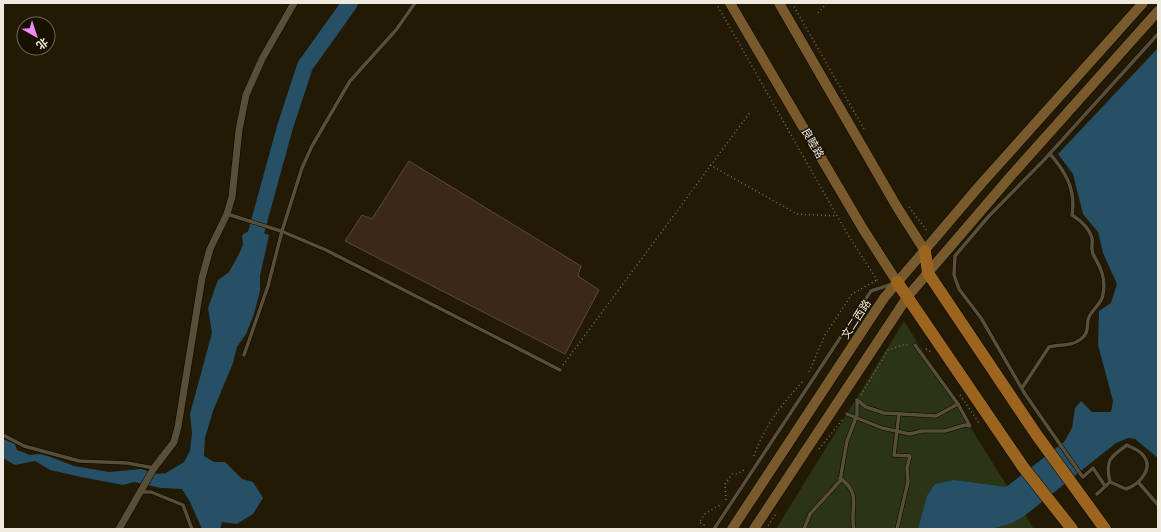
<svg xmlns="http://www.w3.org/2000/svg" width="1161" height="532" font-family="Roboto,'Noto Sans SC',sans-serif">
<rect width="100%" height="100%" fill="#221a04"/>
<polygon fill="#2b3414" points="904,321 1034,529 776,529"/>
<g fill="#265065">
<polygon points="1158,48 1158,458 1135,439 1128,438 1116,443 1023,517 1012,523 991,529 918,529 927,496 935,484 954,480 1006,487 1064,442 1072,428 1075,408 1081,401 1092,412 1111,412 1113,401 1098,345 1099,311 1111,303 1117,284 1103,253 1098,232 1083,214 1073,174 1058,154"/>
<polygon points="252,229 269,235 260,276 260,291 254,314 246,334 237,347 233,363 213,411 205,438 204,456 214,462 225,462 242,479 253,482 263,498 253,514 237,524 222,522 220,529 202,529 190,502 182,489 161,488 134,482 123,485 81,477 50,470 35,461 15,465 3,458 3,439 15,444 17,450 30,455 40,454 48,456 74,466 109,472 141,469 158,474 166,473 184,462 190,451 192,433 190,414 212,333 208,308 218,280 229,272 237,258 243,245 242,235"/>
</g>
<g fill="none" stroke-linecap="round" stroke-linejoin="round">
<polyline stroke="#265065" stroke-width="16" points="251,251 285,127 305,66 350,3"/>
</g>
<polygon fill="#3b2819" stroke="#5e4939" points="409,161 581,266 578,276 599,290 565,354 345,241 362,215 372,219"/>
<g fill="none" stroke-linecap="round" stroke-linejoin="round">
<defs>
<g id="service">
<polyline points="227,214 281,231 326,250 560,370"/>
<polyline points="244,355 268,286 282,231 302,168 312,146 350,81 396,30 415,3"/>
<path d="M1022,388L1049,347C1060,344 1071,347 1081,339C1091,331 1085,325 1089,317C1093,308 1102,304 1103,294C1106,279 1101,268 1094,256C1090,250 1093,245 1092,238C1089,228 1080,220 1072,215C1076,190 1066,172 1050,154"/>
<polyline points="857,400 866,407 884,413 936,416 958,404"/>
<polyline points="847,414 882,428 910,434 922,431 945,431 965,425 970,426 958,404 915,345"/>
<polyline points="3,435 24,446 79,461 127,463 154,468"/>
<polyline points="1082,476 1025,394 981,318 959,289 954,275 955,256 988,217 1044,160 1158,34"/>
<polyline points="1083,477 1093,468 1105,486"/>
<path d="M840,478C863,495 849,508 854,529"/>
<polyline points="1139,483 1158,505"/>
<polyline points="140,492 151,492 183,505 192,529"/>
<path d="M1097,494L1110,482C1105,460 1110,457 1127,445C1132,448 1137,449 1141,453C1156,467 1140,484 1126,489L1110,482"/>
<polyline points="714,529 871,291 892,284"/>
<polyline points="804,529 810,514 840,481 847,441 857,415 857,400"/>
<polyline points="897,529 908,482 907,468 910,456 894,455 899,414"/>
</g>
<polyline id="minor" points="119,529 154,468 174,442 178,427 202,278 210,249 227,214 232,197 239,130 246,95 262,59 294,3"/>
<g id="secondary">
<polyline points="730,3 863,229 897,282"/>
<polyline points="779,3 897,207 925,251"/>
<polyline points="732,529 884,298 981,184 1143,3"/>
<polyline points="754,529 908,296 1010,177 1158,11"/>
</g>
<g id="primary">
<polyline points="925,251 928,273 1036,434 1105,529"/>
<polyline points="897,282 1023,467 1072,529"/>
</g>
</defs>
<use href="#service" stroke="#0b0500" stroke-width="4.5"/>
<use href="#minor" stroke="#0b0500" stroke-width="8"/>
<use href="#secondary" stroke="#0b0500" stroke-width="11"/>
<use href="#primary" stroke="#0b0500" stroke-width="13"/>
<g stroke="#797260" stroke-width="1.5" stroke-dasharray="1 3" stroke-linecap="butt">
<polyline points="716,3 848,235 879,283"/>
<polyline points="792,3 864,129"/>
<polyline points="818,13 827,3"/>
<polyline points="710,165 797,214 837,216"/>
<polyline points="909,207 928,232"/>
<polyline points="926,349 933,353"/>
<polyline points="563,365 751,111"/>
<polyline points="809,372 825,335 852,294 877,280"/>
<polyline points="861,395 888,350 903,345 909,345"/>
<polyline points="960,395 979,423"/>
<polyline points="819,449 843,419"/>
<path d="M754,456C764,426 783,403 804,380"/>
<polyline points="726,500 725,484 732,474 737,474 746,469"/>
<polyline points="702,529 704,525 699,522 706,513 722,504"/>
<polyline points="766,529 777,512"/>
</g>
<use href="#service" stroke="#584f38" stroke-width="3.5"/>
<use href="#minor" stroke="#584f38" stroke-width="7"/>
<use href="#secondary" stroke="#795a2c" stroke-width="10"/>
<use href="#primary" stroke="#9b651f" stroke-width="12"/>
</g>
<g text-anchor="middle" stroke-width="3" stroke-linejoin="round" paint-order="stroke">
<g font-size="11" fill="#efeadd" stroke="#191100">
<text transform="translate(813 143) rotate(60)" y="4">良睦路</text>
<text transform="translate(856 319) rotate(-57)" y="4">文二西路</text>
</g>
</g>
<rect width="1161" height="532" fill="none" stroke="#efeadd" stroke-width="8"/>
<g transform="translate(36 36) rotate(141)"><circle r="19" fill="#191100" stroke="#6f6858"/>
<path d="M0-3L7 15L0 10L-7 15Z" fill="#ed8cf9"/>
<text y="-6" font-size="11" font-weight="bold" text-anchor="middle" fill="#efeadd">北</text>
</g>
</svg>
